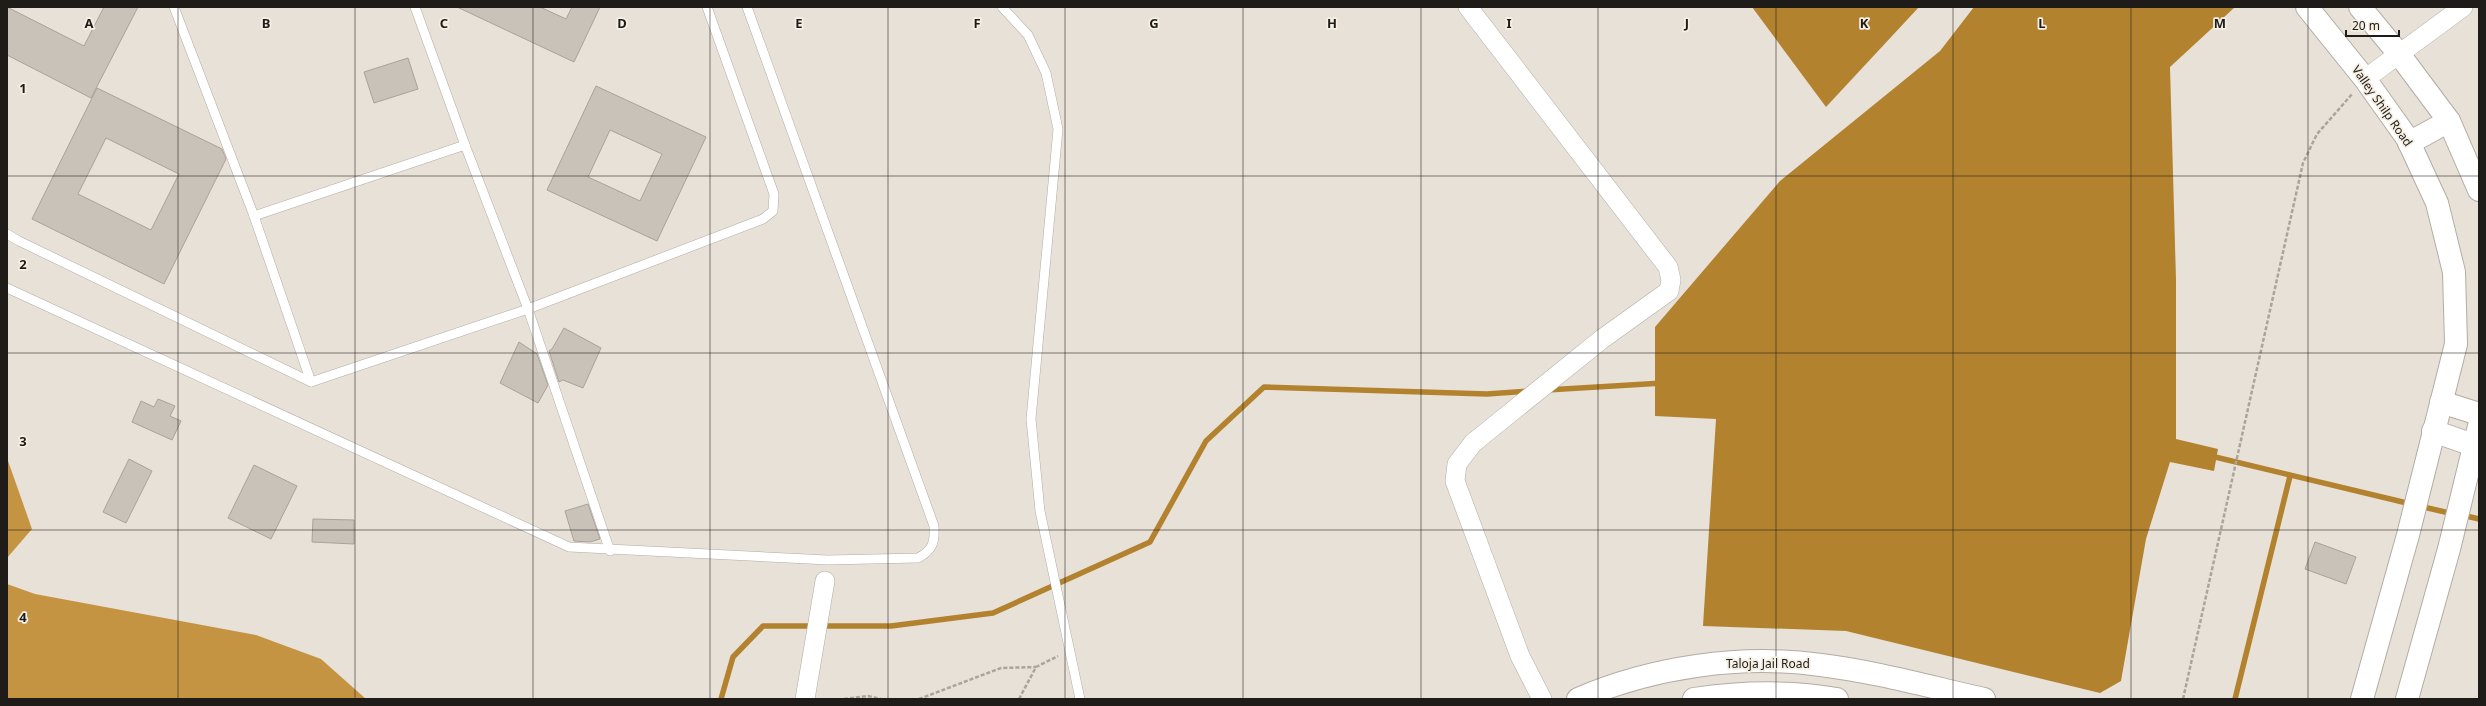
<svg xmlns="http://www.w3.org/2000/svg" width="2486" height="706" font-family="'Noto Sans',sans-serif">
<rect width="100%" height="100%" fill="#e8e1d7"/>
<g fill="#c59443">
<polygon points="7,458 32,529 7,558"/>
<polygon points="7,584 35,594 256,635 321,659 366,699 7,699"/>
</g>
<g fill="#b2822f">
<polygon points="1752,7 1919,7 1826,107"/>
<polygon points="1974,7 2235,7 2170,67 2176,280 2176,439 2218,449 2214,471 2170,462 2146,539 2121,681 2100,693 1846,631 1703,626 1716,419 1655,416 1655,327 1780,181 1940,51"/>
</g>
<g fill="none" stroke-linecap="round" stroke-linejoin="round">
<g stroke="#b2822f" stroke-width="5.5">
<polyline points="1547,390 1663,383"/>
<polyline points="2211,456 2411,504"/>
<polyline points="2419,506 2454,514"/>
<polyline points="2462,515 2479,519"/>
<polyline points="721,699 733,657 763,626 891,626 993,613 1150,542 1206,441 1264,387 1487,394 1529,391"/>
<polyline points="2235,699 2290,476"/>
</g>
</g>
<g fill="#c9c2b9" stroke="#a8a299" fill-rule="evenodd">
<polygon points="7,7 84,46 104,7 138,7 91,98 7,55"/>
<polygon points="457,7 540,7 566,19 572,7 600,7 574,62"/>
<polygon points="408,58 418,89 374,103 364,72"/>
<path d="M596,86L706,137L657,241L547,190ZM610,130L662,154L640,201L588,177Z"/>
<path d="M97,88L222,149L226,159L164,284L32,219ZM106,138L179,174L151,230L78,194Z"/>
<polygon points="564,328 601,348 583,388 563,380 559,382 549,351 552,349"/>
<polygon points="519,342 537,354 548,385 538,403 500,383"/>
<polygon points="158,399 175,406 170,416 181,421 172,440 132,422 141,401 154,407"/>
<polygon points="129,459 152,471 126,523 103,512"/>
<polygon points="254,465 297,486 271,539 228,518"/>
<polygon points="588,504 600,539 590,542 574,541 565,511"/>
<polygon points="313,519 354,520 354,544 312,542"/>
<polygon points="2315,542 2356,557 2346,584 2305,569"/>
</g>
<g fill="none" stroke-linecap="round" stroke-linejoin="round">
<defs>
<g id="service">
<polyline points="174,7 254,216 311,382"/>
<polyline points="415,7 465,145 528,309 610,551"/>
<polyline points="1002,7 1028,35 1046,73 1058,129 1031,419 1040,511 1080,699"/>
<polyline points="254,216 465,145"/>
<polyline points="7,234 19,241 311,382 528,309 763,219 773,211 774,194 707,7"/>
<path d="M7,288L569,547L828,560L918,558C933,550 935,542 934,526L747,7"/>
</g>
<g id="minor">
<polyline points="1468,7 1668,267 1671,280 1669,291 1602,339 1473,443 1457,464 1455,481 1520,656 1542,699"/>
<polyline points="2365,79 2463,7"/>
<polyline points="805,699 825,581"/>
</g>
<g id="tertiary">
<polyline points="2307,7 2365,79 2407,138 2437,203 2454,272 2456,344 2408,535 2362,699"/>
<polyline points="2360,7 2399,54 2449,121 2479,190"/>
<polyline points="2409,143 2449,121"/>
<polyline points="2441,402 2479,414"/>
<polyline points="2433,431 2479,447"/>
<polyline points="2407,699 2449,549 2479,426"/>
</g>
<g id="primary">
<path d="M1578,699C1652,667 1741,654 1821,665C1877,672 1930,687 1984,699"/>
<path d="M1694,699C1741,692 1790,691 1837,699"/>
</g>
</defs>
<use href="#service" stroke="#b3aca3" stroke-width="10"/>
<use href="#minor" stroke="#b3aca3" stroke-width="20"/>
<use href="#tertiary" stroke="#b3aca3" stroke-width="24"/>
<use href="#primary" stroke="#b3aca3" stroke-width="24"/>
<g stroke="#aaa49c" stroke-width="2.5" stroke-dasharray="4 2" stroke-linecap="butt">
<polyline points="844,699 868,696 881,699"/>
<polyline points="919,699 1001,668 1036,667"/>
<polyline points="1019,699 1036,667 1058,656"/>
<polyline points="2183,699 2303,163 2317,134 2353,93"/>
</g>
<use href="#service" stroke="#fff" stroke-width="9"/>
<use href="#minor" stroke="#fff" stroke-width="19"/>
<use href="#tertiary" stroke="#fff" stroke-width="22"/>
<use href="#primary" stroke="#fff" stroke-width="22"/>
</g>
<path fill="none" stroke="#1e1b18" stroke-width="1" stroke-opacity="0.55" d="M178,7V699M355,7V699M533,7V699M710,7V699M888,7V699M1065,7V699M1243,7V699M1421,7V699M1598,7V699M1776,7V699M1953,7V699M2131,7V699M2308,7V699M7,176H2479M7,353H2479M7,530H2479"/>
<g text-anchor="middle" stroke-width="3.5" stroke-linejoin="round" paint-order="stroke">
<g font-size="12" fill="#1e1b18" stroke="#f5efe4">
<text transform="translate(2382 106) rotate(55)" y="4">Valley Shilp Road</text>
<text x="1768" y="668">Taloja Jail Road</text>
</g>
</g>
<g font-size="13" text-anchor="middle" font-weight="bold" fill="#1e1b18" stroke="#f5efe4" stroke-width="3.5" stroke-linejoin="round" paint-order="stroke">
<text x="89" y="28">A</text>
<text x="266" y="28">B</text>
<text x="444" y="28">C</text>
<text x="622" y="28">D</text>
<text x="799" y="28">E</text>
<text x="977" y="28">F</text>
<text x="1154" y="28">G</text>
<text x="1332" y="28">H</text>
<text x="1509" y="28">I</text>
<text x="1687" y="28">J</text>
<text x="1864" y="28">K</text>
<text x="2042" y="28">L</text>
<text x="2220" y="28">M</text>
<text x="23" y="93">1</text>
<text x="23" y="269">2</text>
<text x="23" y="446">3</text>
<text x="23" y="622">4</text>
</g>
<rect width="2486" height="706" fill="none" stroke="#1e1b18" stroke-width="16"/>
<path d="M2346 30v6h53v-6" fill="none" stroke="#1e1b18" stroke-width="2"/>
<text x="2352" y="30" font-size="12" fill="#1e1b18" stroke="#f5efe4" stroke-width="3" paint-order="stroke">20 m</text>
</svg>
